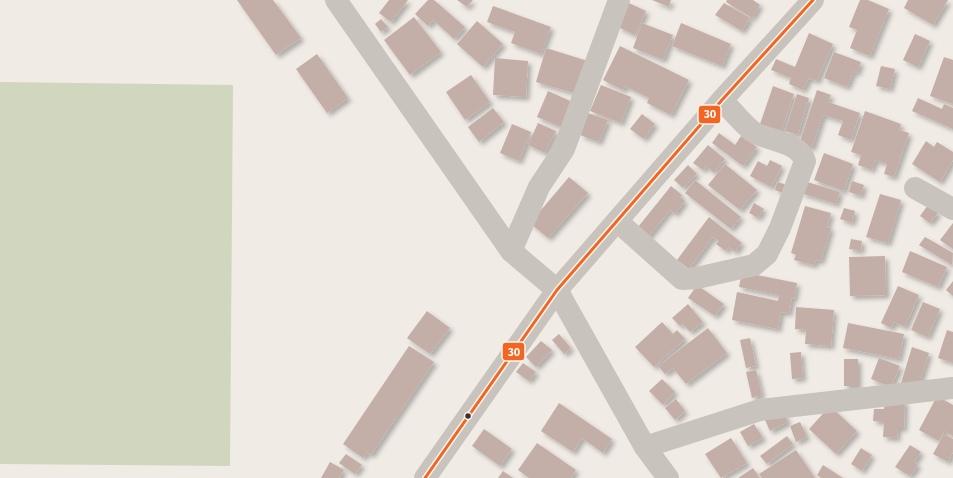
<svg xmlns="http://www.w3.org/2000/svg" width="953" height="478" font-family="'Fira Sans',sans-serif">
<defs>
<filter id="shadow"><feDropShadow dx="3.5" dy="3.5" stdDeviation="2" flood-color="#0004"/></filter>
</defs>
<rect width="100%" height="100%" fill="#f0ebe5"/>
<polygon fill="#d1d6bf" points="0,82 233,85 230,466 0,464"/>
<g fill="#c3afa7" filter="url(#shadow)">
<polygon points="237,0 273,0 301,38 276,55"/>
<polygon points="389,0 408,0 391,22 379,13"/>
<polygon points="428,0 434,0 465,27 454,39 433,20 428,26 415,14"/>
<polygon points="457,0 473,0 467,7"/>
<polygon points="652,0 671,0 669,7"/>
<polygon points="727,0 753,0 760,5 752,18 726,2"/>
<polygon points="860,0 868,0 889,9 870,56 850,48 857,30 849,27"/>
<polygon points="908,0 948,0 933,25 904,8"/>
<polygon points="629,3 646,11 635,35 618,27"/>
<polygon points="724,3 750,18 742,31 715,15"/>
<polygon points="493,6 551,27 541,54 511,43 515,32 487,22"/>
<polygon points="414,17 441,52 410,75 384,40"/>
<polygon points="381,19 388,27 381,32 375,24"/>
<polygon points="477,21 503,44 483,67 457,44"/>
<polygon points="642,23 673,35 663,60 633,48"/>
<polygon points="681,23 731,44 722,66 672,46"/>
<polygon points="809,33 833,44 817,81 809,78 803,90 789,84 791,78 771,70 776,59 795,67"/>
<polygon points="915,34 930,41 918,67 903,60"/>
<polygon points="620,46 689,80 671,115 647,103 649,98 625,86 623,90 603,80"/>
<polygon points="546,48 591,62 581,95 536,82"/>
<polygon points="834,52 861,62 857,73 854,71 847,87 824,78"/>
<polygon points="317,54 348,98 327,113 296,69"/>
<polygon points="944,57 953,60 953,104 930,96"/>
<polygon points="495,58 528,61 526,97 493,95"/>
<polygon points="881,66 895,69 890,89 876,86"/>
<polygon points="471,75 490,102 465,120 446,92"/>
<polygon points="601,85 631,97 621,123 590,111"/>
<polygon points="773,86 794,94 780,135 759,127"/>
<polygon points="817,90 831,95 828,102 860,113 851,140 838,135 843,121 823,115 812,148 799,144"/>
<polygon points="548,91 577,104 566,129 537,117"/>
<polygon points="797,94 809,98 798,135 785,131"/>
<polygon points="918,98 942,109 944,104 953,108 953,129 912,111"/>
<polygon points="493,108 504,122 479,142 468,127"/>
<polygon points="865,111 901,124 899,130 909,133 894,177 884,174 887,164 875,160 872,170 858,165 861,155 851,152"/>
<polygon points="588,113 608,120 599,142 580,135"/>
<polygon points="642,114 655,124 644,139 630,129"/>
<polygon points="538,123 556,131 545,153 528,145"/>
<polygon points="512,124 531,132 519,161 500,153"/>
<polygon points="719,133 735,145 741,136 757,147 743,166 712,143"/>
<polygon points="926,141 934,147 937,142 953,152 953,160 940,182 912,164"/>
<polygon points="708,145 725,159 714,173 706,166 703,170 693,163"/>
<polygon points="824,153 853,164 844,191 814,180"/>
<polygon points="770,160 782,166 771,187 750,176 758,161 767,166"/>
<polygon points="725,164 757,190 740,210 708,185"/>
<polygon points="688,165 697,174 683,188 674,180"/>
<polygon points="569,177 588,193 548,238 530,223"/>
<polygon points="695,180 741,217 731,229 685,193"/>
<polygon points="804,181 840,192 836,204 801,193"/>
<polygon points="852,181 864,185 861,196 849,192"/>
<polygon points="777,182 788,185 785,194 775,190"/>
<polygon points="671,186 682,195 680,197 685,201 675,214 670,210 645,241 634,232"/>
<polygon points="880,194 901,200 888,243 866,237"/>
<polygon points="754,203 764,209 758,218 749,213"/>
<polygon points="928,205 938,213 930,223 920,216"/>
<polygon points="805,206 831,213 827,227 831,228 821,261 816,260 814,265 794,260 796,255 791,253"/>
<polygon points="844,208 855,211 852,223 840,219"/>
<polygon points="709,217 742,243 735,252 729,247 726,251 716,244 719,241 713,237 689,269 677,260"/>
<polygon points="953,223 953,249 940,240"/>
<polygon points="925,237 953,253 952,265 919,245"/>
<polygon points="851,239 862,241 861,251 849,249"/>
<polygon points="910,251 947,267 938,287 902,272"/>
<polygon points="885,256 886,295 850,296 849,257"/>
<polygon points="742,272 797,283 794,299 792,298 789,313 781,312 778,329 732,320 737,292 778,301 779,295 739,287"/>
<polygon points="953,281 953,296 946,290"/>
<polygon points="697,285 724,304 715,316 688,298"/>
<polygon points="898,286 919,295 905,327 894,322 891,328 881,323"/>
<polygon points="923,302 940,309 928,337 911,330"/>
<polygon points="688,304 703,322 690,332 683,324 680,326 672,318"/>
<polygon points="796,307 834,310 831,346 805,344 806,330 795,329"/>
<polygon points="427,311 450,328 430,354 407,338"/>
<polygon points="662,322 673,334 677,330 685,339 654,367 635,347"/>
<polygon points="848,323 904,334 899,359 843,348"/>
<polygon points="708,328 727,353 686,384 673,368 665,374 658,366"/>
<polygon points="947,330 953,332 953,363 938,358"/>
<polygon points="559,334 571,348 564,354 552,340"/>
<polygon points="750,338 756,366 746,368 740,340"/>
<polygon points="541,341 552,350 536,367 526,357"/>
<polygon points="409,346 434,362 371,455 367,452 363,458 343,444"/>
<polygon points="912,347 929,353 918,388 901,383"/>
<polygon points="801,352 803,378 792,379 790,353"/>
<polygon points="879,358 900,366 891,387 871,379"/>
<rect x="844" y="359" width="14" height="27"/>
<polygon points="523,363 536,372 529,381 516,372"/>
<polygon points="756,370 762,395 752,398 746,372"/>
<polygon points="662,379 675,392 663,405 649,391"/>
<polygon points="937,396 953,405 953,436 944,431 939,441 919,430"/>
<polygon points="676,399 685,411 675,420 665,408"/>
<polygon points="884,399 905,401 904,428 898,428 897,438 883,437 884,422 873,421 874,409 884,409"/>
<polygon points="559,403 612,439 603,453 582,438 573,452 541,431"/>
<polygon points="830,406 857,431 836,454 809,429"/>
<polygon points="783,411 788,422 770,431 765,420"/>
<polygon points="800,422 807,437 796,442 790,426"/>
<polygon points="754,424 763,438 748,446 740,432"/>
<polygon points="484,429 512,449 500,466 472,446"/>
<polygon points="944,434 953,439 953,452 948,462 933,454"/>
<polygon points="787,436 793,444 767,464 760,456"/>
<polygon points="731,438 747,463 721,478 705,454"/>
<polygon points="537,443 576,470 571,478 529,478 518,470"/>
<polygon points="910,445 921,452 914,462 918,465 910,476 895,467"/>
<polygon points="861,448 872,455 862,471 851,464"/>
<polygon points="796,450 815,478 762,478 759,474"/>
<polygon points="346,454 362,465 355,474 339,463"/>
<polygon points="330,462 344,470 339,478 321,478"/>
<polygon points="823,465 843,478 821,478 817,475"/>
<polygon points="753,468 760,478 738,478"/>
<polygon points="503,471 513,478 498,478"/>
</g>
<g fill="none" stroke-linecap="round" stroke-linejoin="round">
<g stroke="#c9c3be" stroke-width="22">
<polyline points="915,188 953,209"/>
<path d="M617,221L682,279L697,278L754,265L767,254L780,228L805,161C799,142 771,141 755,133C747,129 729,107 722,100"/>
<polyline points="511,251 539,187 564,149 619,0"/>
<polyline points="557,290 645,447 668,478"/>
<polyline points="645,447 760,410 953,388"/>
</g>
<g stroke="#c9c3be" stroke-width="22">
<polyline points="336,0 511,251 557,290"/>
<polyline points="425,478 557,290 722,100 813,0"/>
</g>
<defs>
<polyline id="bus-1" points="425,478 557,290 722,100 813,0"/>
</defs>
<use href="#bus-1" stroke="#fbf5ee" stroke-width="6"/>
<use href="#bus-1" stroke="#f26522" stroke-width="3"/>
</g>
<circle fill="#3b302b" stroke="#fbf5ee" stroke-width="1.5" cx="468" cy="416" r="3.5"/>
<g stroke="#fbf5ee" stroke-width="1.5">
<rect x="698" y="105" width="23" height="19" rx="4" fill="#f26522"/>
<rect x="502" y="342" width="23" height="19" rx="4" fill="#f26522"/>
</g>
<g font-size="11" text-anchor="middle" font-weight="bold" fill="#fff">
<text x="710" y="118">30</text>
<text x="514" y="356">30</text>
</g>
</svg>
